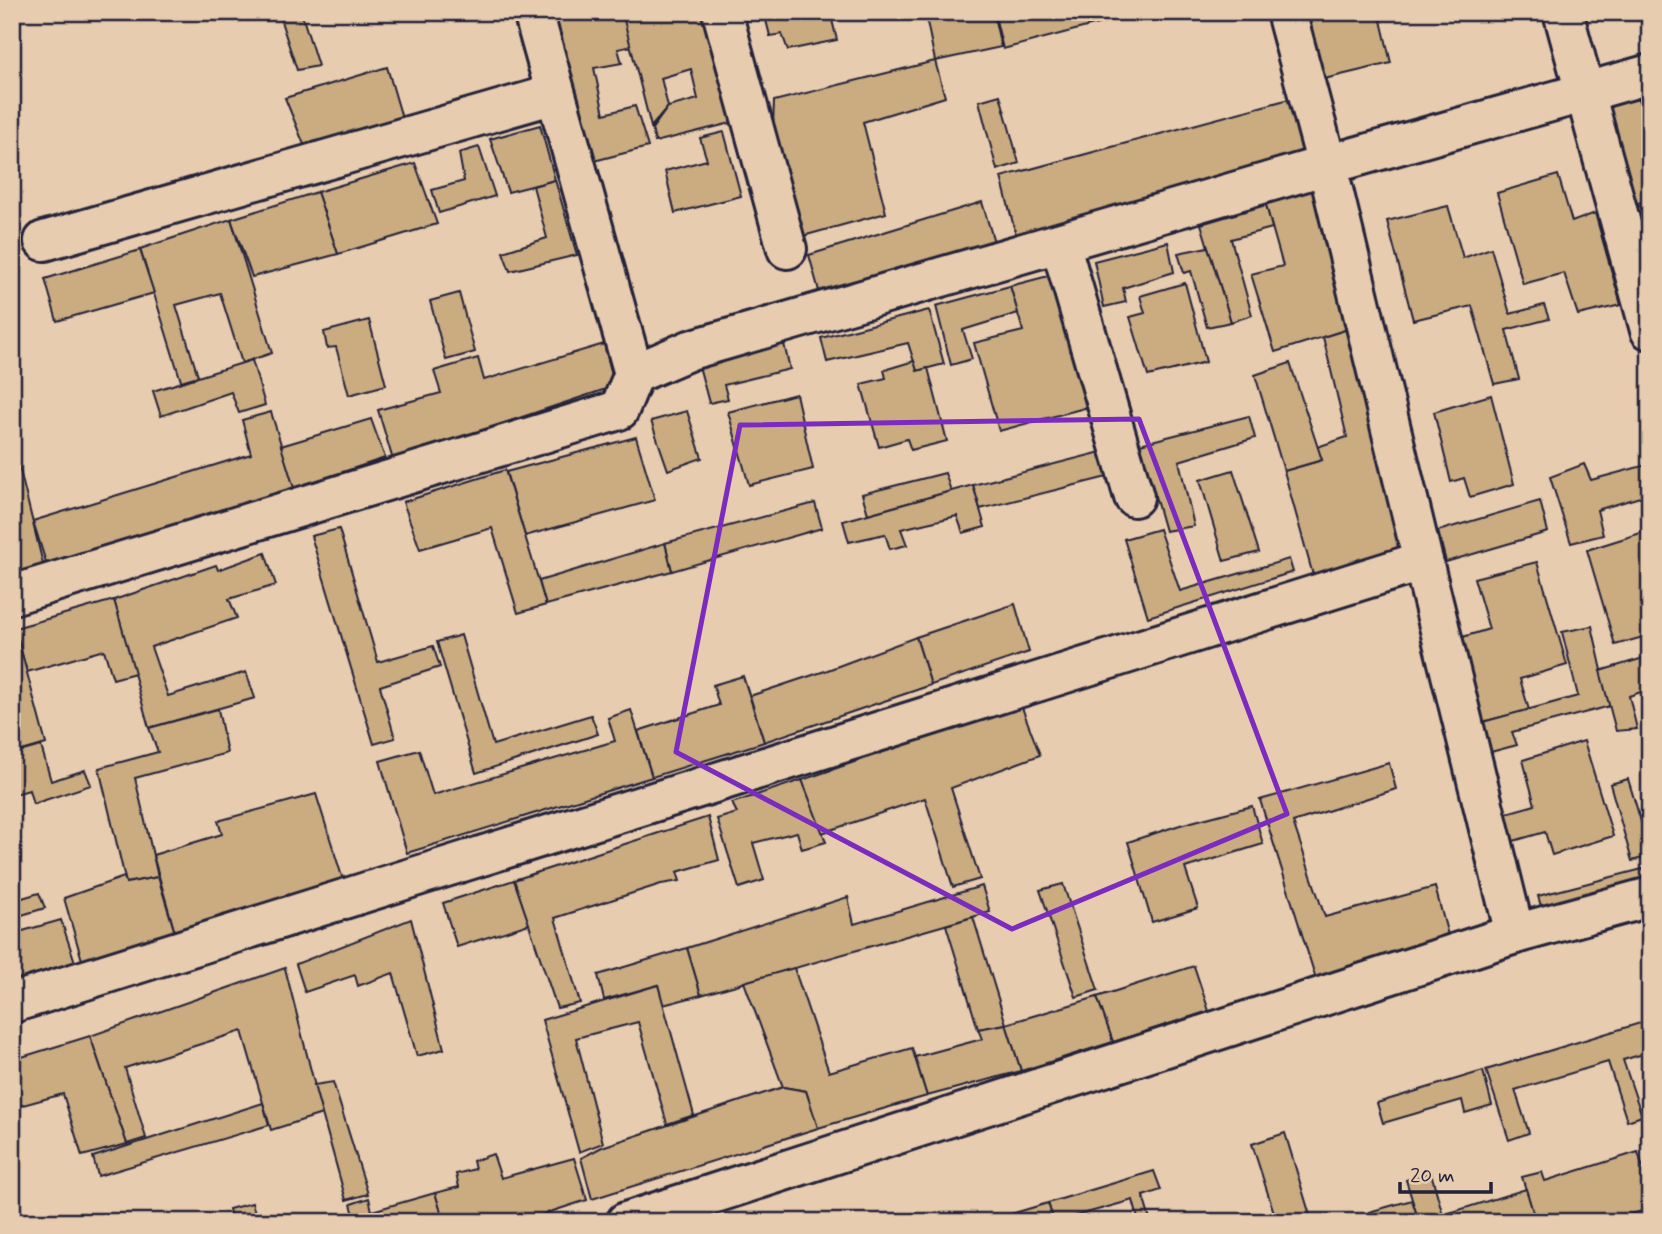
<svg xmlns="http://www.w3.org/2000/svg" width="1662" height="1234" font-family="Mynerve,sans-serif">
<rect width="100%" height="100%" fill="#e8ccaf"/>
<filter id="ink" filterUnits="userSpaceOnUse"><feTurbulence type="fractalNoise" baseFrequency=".0143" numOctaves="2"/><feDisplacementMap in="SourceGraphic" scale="14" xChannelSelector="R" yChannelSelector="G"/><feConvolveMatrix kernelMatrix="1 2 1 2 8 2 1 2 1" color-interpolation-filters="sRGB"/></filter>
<g filter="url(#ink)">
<g fill="#cbac81" stroke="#22223b" stroke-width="2">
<polygon points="278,12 301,12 318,66 297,70"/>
<polygon points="583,12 623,12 632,46 618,49 622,63 594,68 604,114 635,106 648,147 590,162 552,23"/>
<polygon points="622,12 716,12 743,120 655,142 652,129 668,107 698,99 691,69 661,78 668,107 651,127"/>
<polygon points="764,12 830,12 837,40 788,50 782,34 770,36"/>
<polygon points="925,12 993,12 1001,47 935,61"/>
<polygon points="994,12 1123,12 1124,17 1003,49"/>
<polygon points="1304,12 1379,12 1391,63 1320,80"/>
<polygon points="935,61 945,97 863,122 886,213 803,236 773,126 774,101"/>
<polygon points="387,67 402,118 305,147 285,98"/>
<polygon points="1637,94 1650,139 1650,200 1630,205 1603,104"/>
<polygon points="1000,95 1019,163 997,170 979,101"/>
<polygon points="1293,98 1307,158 1016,235 1001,177"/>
<polygon points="540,125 555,180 508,192 490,139"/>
<polygon points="724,132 741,196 675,213 665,171 707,160 700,138"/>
<polygon points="479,147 495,196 439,213 432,190 464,181 459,153"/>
<polygon points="415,163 437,224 338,254 317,192"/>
<polygon points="1558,175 1572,222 1595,213 1621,305 1578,315 1564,273 1523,284 1497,193"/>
<polygon points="555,180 577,255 510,271 503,252 547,238 533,186"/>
<polygon points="1314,189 1358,326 1275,352 1251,274 1283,266 1265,202"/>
<polygon points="317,192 338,254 252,277 231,219"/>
<polygon points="982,202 994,242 819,291 809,255"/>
<polygon points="1650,203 1650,276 1631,209"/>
<polygon points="1266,205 1272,228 1231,239 1252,315 1231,322 1201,224"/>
<polygon points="1448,206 1463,258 1491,248 1510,314 1544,305 1549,319 1506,330 1519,379 1494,384 1472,306 1413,320 1387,221"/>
<polygon points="231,219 272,353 242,363 220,293 176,305 198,376 181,381 140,249"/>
<polygon points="1168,242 1174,272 1123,288 1126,302 1104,307 1094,261"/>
<polygon points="1208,247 1231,322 1207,327 1191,271 1184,273 1178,253"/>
<polygon points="140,250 154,293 57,321 45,279"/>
<polygon points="1056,274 1092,406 999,431 974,343 1023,331 1010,286"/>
<polygon points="1185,283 1206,362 1148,376 1130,317 1145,313 1140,296"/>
<polygon points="1010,286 1018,313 963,330 972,359 951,365 936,306"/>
<polygon points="459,293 475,352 446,360 430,301"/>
<polygon points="929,310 944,364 917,371 908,343 827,362 821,338"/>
<polygon points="369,320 386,385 349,395 336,347 327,348 324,332"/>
<polygon points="1358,326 1415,561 1316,586 1284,471 1322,460 1317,447 1347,437 1323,337"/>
<polygon points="604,344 615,386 393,460 378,410 441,393 434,371 478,358 484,380"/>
<polygon points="784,344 790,369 724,385 728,399 709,403 699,366"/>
<polygon points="252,360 265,405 239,413 231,392 161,416 153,391"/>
<polygon points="914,361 917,371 928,368 947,441 911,450 907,439 879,447 861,384 886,378 884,370"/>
<polygon points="1290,363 1322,460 1284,471 1255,375"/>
<polygon points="796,394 813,469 749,485 728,412"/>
<polygon points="1491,395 1514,484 1470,497 1464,478 1451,482 1434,412"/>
<polygon points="687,411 702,458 668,470 651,421"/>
<polygon points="271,412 296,493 48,569 33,521 251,454 242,420"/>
<polygon points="1249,416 1255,438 1179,461 1194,526 1165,531 1140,444"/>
<polygon points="371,419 385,458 294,488 281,446"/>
<polygon points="636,437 655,500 525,536 506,472"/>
<polygon points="12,438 45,572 12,581"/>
<polygon points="1109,450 1115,475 980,509 973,485"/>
<polygon points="1584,464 1591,480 1650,464 1650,494 1597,510 1603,535 1571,543 1550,477"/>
<polygon points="505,470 546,605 518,613 492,528 420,549 403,502"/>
<polygon points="1233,470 1259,552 1224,561 1200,480"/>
<polygon points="945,473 951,491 868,514 862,494"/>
<polygon points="973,485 985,527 963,533 957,516 901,529 907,545 890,549 885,534 849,542 843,521"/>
<polygon points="1540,501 1548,532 1446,562 1438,531"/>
<polygon points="815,503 822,528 672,571 665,543"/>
<polygon points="339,529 378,662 433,646 440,667 380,686 395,738 374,744 311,536"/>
<polygon points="1159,529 1180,591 1289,559 1293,572 1148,617 1124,539"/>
<polygon points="1647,531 1650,540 1650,635 1615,645 1587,550"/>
<polygon points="665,543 672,571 546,605 539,581"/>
<polygon points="265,553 276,585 229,599 237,618 151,647 168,696 246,672 255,698 149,728 114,600 216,565 218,570"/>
<polygon points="1537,562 1567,665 1520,679 1529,710 1474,724 1453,640 1489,629 1474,578"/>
<polygon points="114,600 135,673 113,679 104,650 27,672 15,628"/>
<polygon points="1015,604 1029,652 931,685 916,637"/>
<polygon points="1592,626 1610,706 1512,732 1517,745 1487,753 1479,723 1578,696 1562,632"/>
<polygon points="15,628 46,744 12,754 12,629"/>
<polygon points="461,635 493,745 591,715 598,734 476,773 437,642"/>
<polygon points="916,637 931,685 764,742 750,696 825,671"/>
<polygon points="1650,656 1650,689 1629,696 1637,729 1616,731 1600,671"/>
<polygon points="743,676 764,742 652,777 638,731 719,705 713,685"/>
<polygon points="1021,705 1040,755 951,788 980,879 953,887 925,798 822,833 802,780"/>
<polygon points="218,709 227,753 135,778 158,877 126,883 99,768 158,752 149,728"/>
<polygon points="631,710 652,777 407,853 380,761 419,750 433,795 615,741 608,718"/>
<polygon points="1584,741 1613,836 1552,855 1545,832 1510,842 1503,814 1535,805 1523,760"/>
<polygon points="41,746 51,781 85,770 91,785 33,804 29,790 12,795 12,754"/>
<polygon points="1389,763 1396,789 1293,822 1325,917 1435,887 1449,939 1316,979 1260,800"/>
<polygon points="1628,779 1650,851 1650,856 1632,861 1610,784"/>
<polygon points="802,780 826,842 802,849 797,832 753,843 764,880 739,888 717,819 737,813 732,803"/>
<polygon points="316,794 344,883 175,933 153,855 222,834 218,821"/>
<polygon points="1252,806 1263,844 1185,868 1198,908 1152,922 1128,842 1180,825"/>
<polygon points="708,817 719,860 677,872 680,881 661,884 555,918 580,1003 557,1008 514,880"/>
<polygon points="1650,867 1650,887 1543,913 1538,896"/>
<polygon points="124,877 126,883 158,877 175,933 82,960 64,898"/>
<polygon points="514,880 529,924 457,947 443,903"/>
<polygon points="1063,884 1098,990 1076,997 1040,890"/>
<polygon points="982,886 990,912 701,995 687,948 848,897 854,924"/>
<polygon points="39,893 45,908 12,918 12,901"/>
<polygon points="973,917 1006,1024 978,1029 946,925"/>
<polygon points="411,919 444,1049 417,1056 393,973 358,986 355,975 305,992 296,964"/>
<polygon points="61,920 75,962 12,981 12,934"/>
<polygon points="687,948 701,995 663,1005 658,985 604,1000 598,975"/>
<polygon points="1194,966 1209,1011 1113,1042 1097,997"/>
<polygon points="285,968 322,1114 271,1130 242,1031 125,1068 146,1138 127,1144 90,1036"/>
<polygon points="794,968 829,1072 912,1048 927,1096 818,1128 806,1091 783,1087 744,982"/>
<polygon points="658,985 694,1115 667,1124 638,1022 576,1038 603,1143 579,1152 542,1020"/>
<polygon points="1097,997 1113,1042 1021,1071 1006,1024"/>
<polygon points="1650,1020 1650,1052 1623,1060 1642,1116 1627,1121 1608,1062 1515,1090 1529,1133 1509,1140 1486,1070"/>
<polygon points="1006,1024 1021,1071 927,1096 915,1057 982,1039 978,1029"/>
<polygon points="90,1036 127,1144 82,1156 63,1094 12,1108 12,1060"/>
<polygon points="1483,1071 1492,1105 1465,1113 1462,1100 1383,1123 1377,1103"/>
<polygon points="333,1082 368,1194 346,1200 314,1085"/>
<polygon points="783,1087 806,1091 818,1128 592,1199 581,1158 602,1147"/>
<polygon points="263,1103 269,1125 98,1176 93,1157"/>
<polygon points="1285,1133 1312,1222 1277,1222 1252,1144"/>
<polygon points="1638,1152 1650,1190 1650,1209 1602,1222 1536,1222 1522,1177 1542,1172 1545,1181"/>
<polygon points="493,1154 501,1178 574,1158 587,1200 519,1222 444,1222 435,1193 459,1187 456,1174 475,1169 473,1161"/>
<polygon points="1154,1171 1161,1190 1143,1196 1150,1220 1139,1222 1133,1200 1054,1222 1048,1203"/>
<polygon points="1431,1173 1443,1215 1526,1189 1536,1222 1419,1222 1406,1180"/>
<polygon points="435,1193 444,1222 356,1222 351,1204 369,1198 372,1211"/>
<polygon points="1412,1200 1419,1222 1372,1222 1369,1212"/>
<polygon points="252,1203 258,1222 232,1222 229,1209"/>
<polygon points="1048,1203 1054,1222 984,1222"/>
</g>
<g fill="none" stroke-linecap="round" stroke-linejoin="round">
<defs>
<g id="minor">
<polyline points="533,12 634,374"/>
<polyline points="722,12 787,249"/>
<polyline points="1286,12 1327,165 1423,561"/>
<polyline points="1563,12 1650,330"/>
<polyline points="44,241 555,94"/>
<polyline points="1060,243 1134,497"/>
<polyline points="12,595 619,410 634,374 690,350 1327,165 1650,74"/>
<polyline points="12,1003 1423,561 1515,934"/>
<polyline points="626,1222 1515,934 1650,897"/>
</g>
</defs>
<use href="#minor" stroke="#22223b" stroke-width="44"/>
<use href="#minor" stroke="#e8ccaf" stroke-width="38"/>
</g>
</g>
<path fill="none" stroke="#7b2cbf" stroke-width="5" stroke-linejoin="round" d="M1139,419L1287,814L1012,929L676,752L740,425Z"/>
<rect width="1662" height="1234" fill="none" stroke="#e8ccaf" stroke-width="42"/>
<rect x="21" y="21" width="1620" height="1192" fill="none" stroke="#22223b" stroke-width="2.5" filter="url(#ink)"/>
<path d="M1400 1182v10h91v-10" fill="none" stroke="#22223b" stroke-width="3.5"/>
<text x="1410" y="1182" font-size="21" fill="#22223b" stroke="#e8ccaf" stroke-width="5" paint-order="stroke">20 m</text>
</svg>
